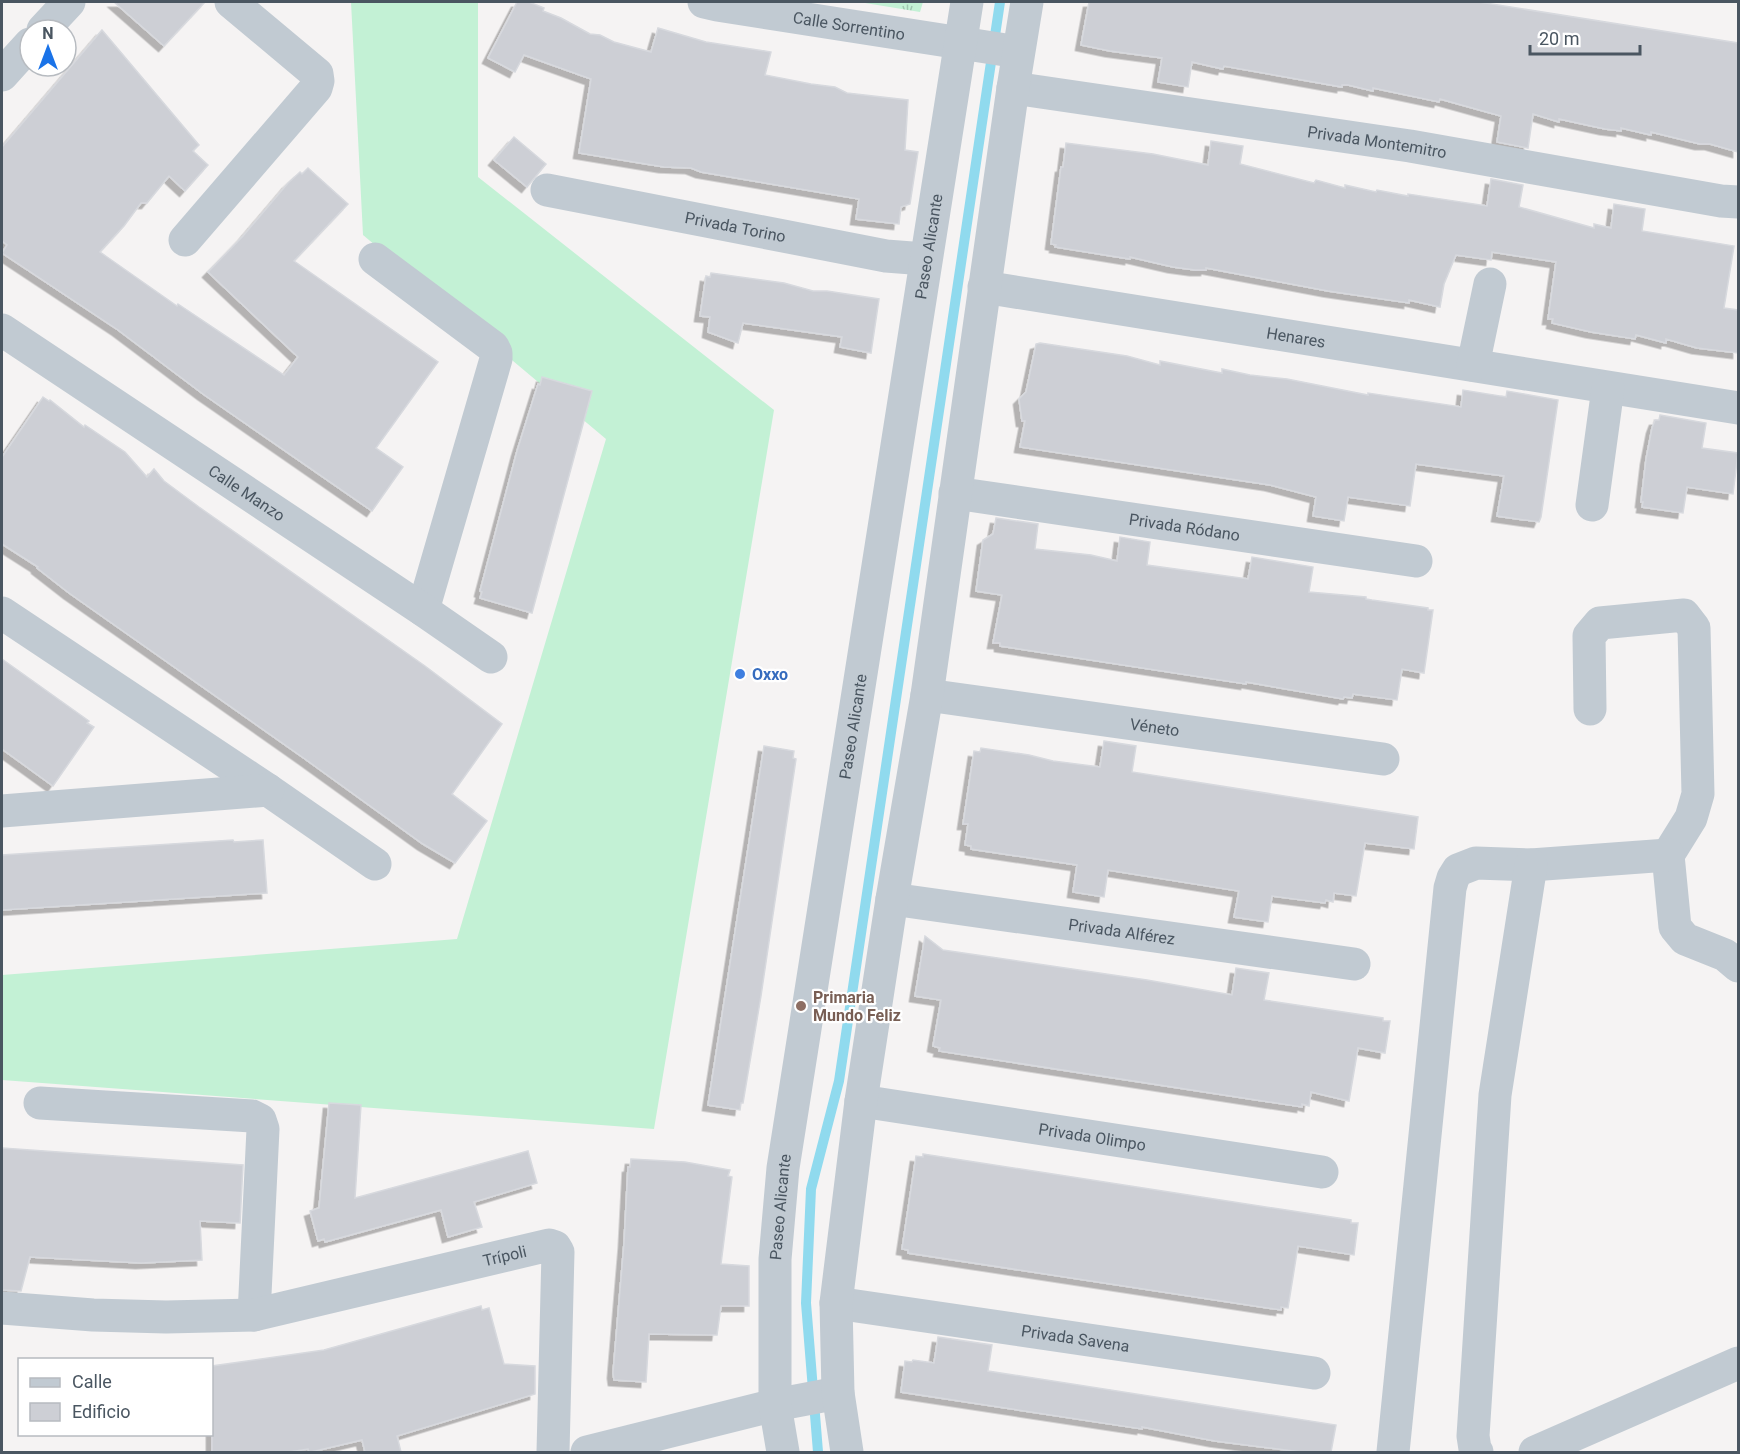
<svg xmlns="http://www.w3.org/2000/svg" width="1740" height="1454" font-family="Roboto,sans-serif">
<defs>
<pattern id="park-tufts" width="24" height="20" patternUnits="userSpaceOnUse" patternTransform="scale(1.5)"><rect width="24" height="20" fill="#c3f1d5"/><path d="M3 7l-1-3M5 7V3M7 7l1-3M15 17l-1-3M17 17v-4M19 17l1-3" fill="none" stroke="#a0c6b0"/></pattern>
<filter id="shadow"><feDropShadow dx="-5.5" dy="5.5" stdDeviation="0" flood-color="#0004"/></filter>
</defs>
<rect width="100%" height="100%" fill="#f5f3f3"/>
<polygon fill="#c3f1d5" points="351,2 478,2 478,177 774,410 654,1129 2,1080 2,975 457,939 606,439 363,235"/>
<polygon fill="url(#park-tufts)" points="859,2 923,2 920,12"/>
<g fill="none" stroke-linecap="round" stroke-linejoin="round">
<polyline stroke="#90daee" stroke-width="10" points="818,1452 806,1303 811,1189 839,1081 1000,2"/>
</g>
<g fill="#cdcfd5" stroke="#d7d9de" stroke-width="1.5" filter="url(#shadow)">
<polygon points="114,2 205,2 164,46"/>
<polygon points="517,2 529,2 544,8 543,11 561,18 590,34 600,35 614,42 651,52 658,28 706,42 771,52 765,75 811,84 835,87 847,93 908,100 905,150 918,152 910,204 901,207 899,224 856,219 859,199 701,172 691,168 664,167 579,153 591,79 524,55 515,72 488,58"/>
<polygon points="1089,2 1479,2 1738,43 1738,152 1710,144 1700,144 1651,132 1651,135 1621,128 1621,131 1605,129 1559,119 1559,122 1533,114 1528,148 1497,142 1501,116 1440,99 1439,102 1373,88 1373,91 1348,85 1342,85 1342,87 1224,66 1223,69 1192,62 1188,87 1158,82 1162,58 1110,51 1081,45"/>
<polygon points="102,30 199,145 193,151 208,165 185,191 169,176 147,203 141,203 124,226 100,252 177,306 178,304 284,375 298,357 208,272 243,236 288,183 300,172 302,174 308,168 348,204 294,261 438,362 376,448 403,467 372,511 203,394 118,330 2,253 7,245 2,241 2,147"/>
<polygon points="514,137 546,164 527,187 494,160"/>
<polygon points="1211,141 1243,146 1240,164 1314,183 1316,180 1345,188 1345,185 1376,192 1377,190 1408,196 1408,194 1487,206 1491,179 1523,185 1519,207 1594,228 1594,224 1611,228 1614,204 1645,209 1642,231 1734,246 1724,308 1738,310 1738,353 1697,348 1666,339 1666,343 1636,335 1635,339 1591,332 1552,323 1553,319 1548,319 1556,262 1492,252 1491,260 1456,255 1444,284 1440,307 1409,300 1409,303 1328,291 1206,268 1206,270 1195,270 1173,267 1130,257 1130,259 1055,247 1056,245 1051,244 1061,167 1063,167 1066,143 1153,154 1208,165"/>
<polygon points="711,273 784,283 813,291 827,291 879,299 871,353 840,347 842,337 743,323 738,343 708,332 710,317 700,316 706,276 710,277"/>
<polygon points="1040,343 1127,356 1160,365 1160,361 1222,373 1222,369 1250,375 1287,379 1368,395 1368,393 1461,407 1463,390 1506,397 1507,391 1558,400 1541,517 1539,522 1497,516 1504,476 1416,464 1410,506 1348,497 1344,521 1313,516 1316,497 1270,485 1020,447 1025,421 1022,421 1019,399 1026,392 1036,344"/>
<polygon points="542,377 592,391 532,613 480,598 482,592 480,591 517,451 538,384 540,385"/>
<polygon points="43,397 49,401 50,400 84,427 85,425 125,452 147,477 154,469 164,481 199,507 425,666 502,724 452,794 487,821 455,863 423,844 305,759 69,593 37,568 38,567 2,544 2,457"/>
<polygon points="1660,415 1706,423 1702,448 1738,453 1733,494 1687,487 1683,513 1642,507 1643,502 1641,502 1646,459 1652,428 1655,420 1659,420"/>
<polygon points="996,518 1038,524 1035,549 1091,555 1117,561 1120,537 1150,542 1147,565 1248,579 1252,557 1313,567 1309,592 1366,597 1366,599 1372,600 1428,608 1428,610 1433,610 1424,673 1402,669 1397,700 1353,694 1352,698 1344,697 1343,699 1246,682 1246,684 1000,646 1000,643 993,643 1002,595 976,591 983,540 993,534"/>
<polygon points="2,659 89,721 87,723 94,727 53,786 2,749"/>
<polygon points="1104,741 1136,746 1132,772 1418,817 1414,849 1365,843 1356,896 1334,893 1333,902 1326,900 1325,903 1272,896 1268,922 1234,917 1239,891 1108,870 1104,897 1073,892 1077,865 971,849 971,846 965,845 968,824 963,824 974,751 980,752 981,748 1029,755 1053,761 1100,767"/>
<polygon points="764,746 794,751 793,758 796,759 761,996 743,1103 741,1103 740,1110 708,1105"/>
<polygon points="233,840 234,842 263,840 267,893 2,910 2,855"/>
<polygon points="925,936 943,950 1147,980 1232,995 1236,968 1269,973 1264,1000 1383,1018 1383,1021 1390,1021 1385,1053 1358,1048 1349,1101 1311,1092 1309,1106 1302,1104 1302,1107 939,1051 940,1048 933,1046 941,1000 915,996"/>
<polygon points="329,1103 361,1105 355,1198 528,1151 537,1183 474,1202 482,1227 448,1237 441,1210 325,1242 324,1239 318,1241 310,1211 319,1208"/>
<polygon points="2,1148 243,1165 240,1223 200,1221 202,1260 141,1263 30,1257 21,1291 2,1290"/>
<polygon points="923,1154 1351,1220 1351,1223 1358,1223 1354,1255 1298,1246 1288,1308 1281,1307 1281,1310 908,1253 908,1250 902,1249 916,1156 923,1157"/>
<polygon points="631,1159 685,1162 730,1170 728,1176 732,1177 721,1264 749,1266 749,1306 721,1306 717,1335 649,1334 646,1382 614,1380 613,1373 624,1243 628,1167 630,1167"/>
<polygon points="481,1306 482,1310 489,1308 504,1364 535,1366 535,1394 397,1436 401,1452 365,1452 362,1440 311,1452 309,1452 308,1449 289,1452 212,1452 212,1366 324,1350"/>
<polygon points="938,1337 992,1345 988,1371 1336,1425 1331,1452 1301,1452 1215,1441 1142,1427 1142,1429 901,1392 905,1361 912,1362 913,1360 934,1363"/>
</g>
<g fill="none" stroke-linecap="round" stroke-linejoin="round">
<g stroke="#c1cad2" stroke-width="33">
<path id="s1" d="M704,2L717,5L1018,52"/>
<polyline points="43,30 69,2"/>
<polyline points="2,75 30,44"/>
<path id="s2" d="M1013,88L1410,146L1721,201L1738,202"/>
<path id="s3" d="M547,190L886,256L925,259"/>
<polyline points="185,240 316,88 318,81 317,74 231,2"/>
<polyline points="375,259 493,347 496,353 496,359 423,610"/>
<path id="s4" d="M984,287L1738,408"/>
<path id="s5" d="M2,330L423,610L491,657"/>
<polyline points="1473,365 1490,284"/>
<path id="s6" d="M955,493L1416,561"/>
<polyline points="1592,505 1608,388"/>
<polyline points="2,613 268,790 375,864"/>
<path id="s7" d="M927,695L1383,759"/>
<polyline points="1590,709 1589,636 1600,623 1684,615 1694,628 1698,794 1691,818 1668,855 1675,927 1685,939 1725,955 1738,966"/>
<polyline points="2,811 268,790"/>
<path id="s8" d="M892,899L1354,964"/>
<path id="s9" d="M861,1101L1322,1172"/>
<polyline points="40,1103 252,1116 260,1120 263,1129 254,1315"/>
<path id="s10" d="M836,1303L1314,1373"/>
<path id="s11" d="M2,1308L93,1315L166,1317L254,1315L549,1245L555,1247L558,1252L553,1452"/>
<polyline points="587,1452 775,1405 838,1393"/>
<path id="s12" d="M783,1452L775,1405V1259L783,1168L967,2"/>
<polyline points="847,1452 838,1393 836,1303 861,1101 892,899 927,695 1013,88 1027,2"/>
<polyline points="1393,1452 1450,888 1453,878 1458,870 1476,863 1531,865 1668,855"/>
<polyline points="1477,1452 1475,1449 1473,1436 1495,1095 1531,865"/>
<polyline points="1535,1452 1738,1363"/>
</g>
</g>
<circle fill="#3f7fe0" stroke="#fff" stroke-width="2" cx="740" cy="674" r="6"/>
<circle fill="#8d6e63" stroke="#fff" stroke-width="2" cx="801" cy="1006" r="6"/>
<g text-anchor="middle" stroke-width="4.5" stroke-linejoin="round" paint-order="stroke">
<g font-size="16" fill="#4a5661" stroke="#fff">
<text dy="6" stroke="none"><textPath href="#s1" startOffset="147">Calle Sorrentino</textPath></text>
<text dy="6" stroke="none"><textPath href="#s2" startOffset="368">Privada Montemitro</textPath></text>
<text dy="6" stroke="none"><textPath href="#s3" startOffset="192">Privada Torino</textPath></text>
<text dy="6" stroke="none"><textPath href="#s12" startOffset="1218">Paseo Alicante</textPath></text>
<text dy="6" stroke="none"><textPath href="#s4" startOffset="316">Henares</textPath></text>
<text dy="6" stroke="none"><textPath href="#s5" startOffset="294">Calle Manzo</textPath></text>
<text dy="6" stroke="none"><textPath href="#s6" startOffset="232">Privada Ródano</textPath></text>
<text dy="6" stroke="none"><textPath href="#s12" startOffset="732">Paseo Alicante</textPath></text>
<text dy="6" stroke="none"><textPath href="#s7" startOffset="230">Véneto</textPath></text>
<text dy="6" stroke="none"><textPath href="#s8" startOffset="232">Privada Alférez</textPath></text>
<text dy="6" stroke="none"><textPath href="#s9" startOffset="234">Privada Olimpo</textPath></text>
<text dy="6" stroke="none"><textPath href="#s12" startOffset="246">Paseo Alicante</textPath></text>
<text dy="6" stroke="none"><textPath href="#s11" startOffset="510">Trípoli</textPath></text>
<text dy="6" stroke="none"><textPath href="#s10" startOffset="242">Privada Savena</textPath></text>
</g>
<g font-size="16" font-weight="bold" fill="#366cbe" stroke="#fff" text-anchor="start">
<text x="752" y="680">Oxxo</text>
</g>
<g font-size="16" font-weight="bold" fill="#785e54" stroke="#fff" text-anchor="start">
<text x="813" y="1003">Primaria<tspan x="813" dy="18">Mundo Feliz</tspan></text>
</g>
</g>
<rect width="1740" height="1454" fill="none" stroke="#4a5661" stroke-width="6"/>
<rect x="18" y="1358" width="195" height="78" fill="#ffffff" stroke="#b7bbc0" stroke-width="1.5"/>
<rect x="30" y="1378" width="30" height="9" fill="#c1cad2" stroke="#b7bbc0" stroke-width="1.5"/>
<text x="72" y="1388" font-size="18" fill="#4a5661">Calle</text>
<rect x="30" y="1403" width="30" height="18" fill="#cdcfd5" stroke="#b7bbc0" stroke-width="1.5"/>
<text x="72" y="1418" font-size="18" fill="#4a5661">Edificio</text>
<g transform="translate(48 48)"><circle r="28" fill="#ffffff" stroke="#b7bbc0" stroke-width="1.5"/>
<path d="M0-4.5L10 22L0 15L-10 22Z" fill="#1a73e8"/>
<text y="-9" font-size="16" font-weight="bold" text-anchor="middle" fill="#4a5661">N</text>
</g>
<path d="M1530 45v9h110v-9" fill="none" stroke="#4a5661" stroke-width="3"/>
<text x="1539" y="45" font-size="18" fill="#4a5661" stroke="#ffffff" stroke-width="4.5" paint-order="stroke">20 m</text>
</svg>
